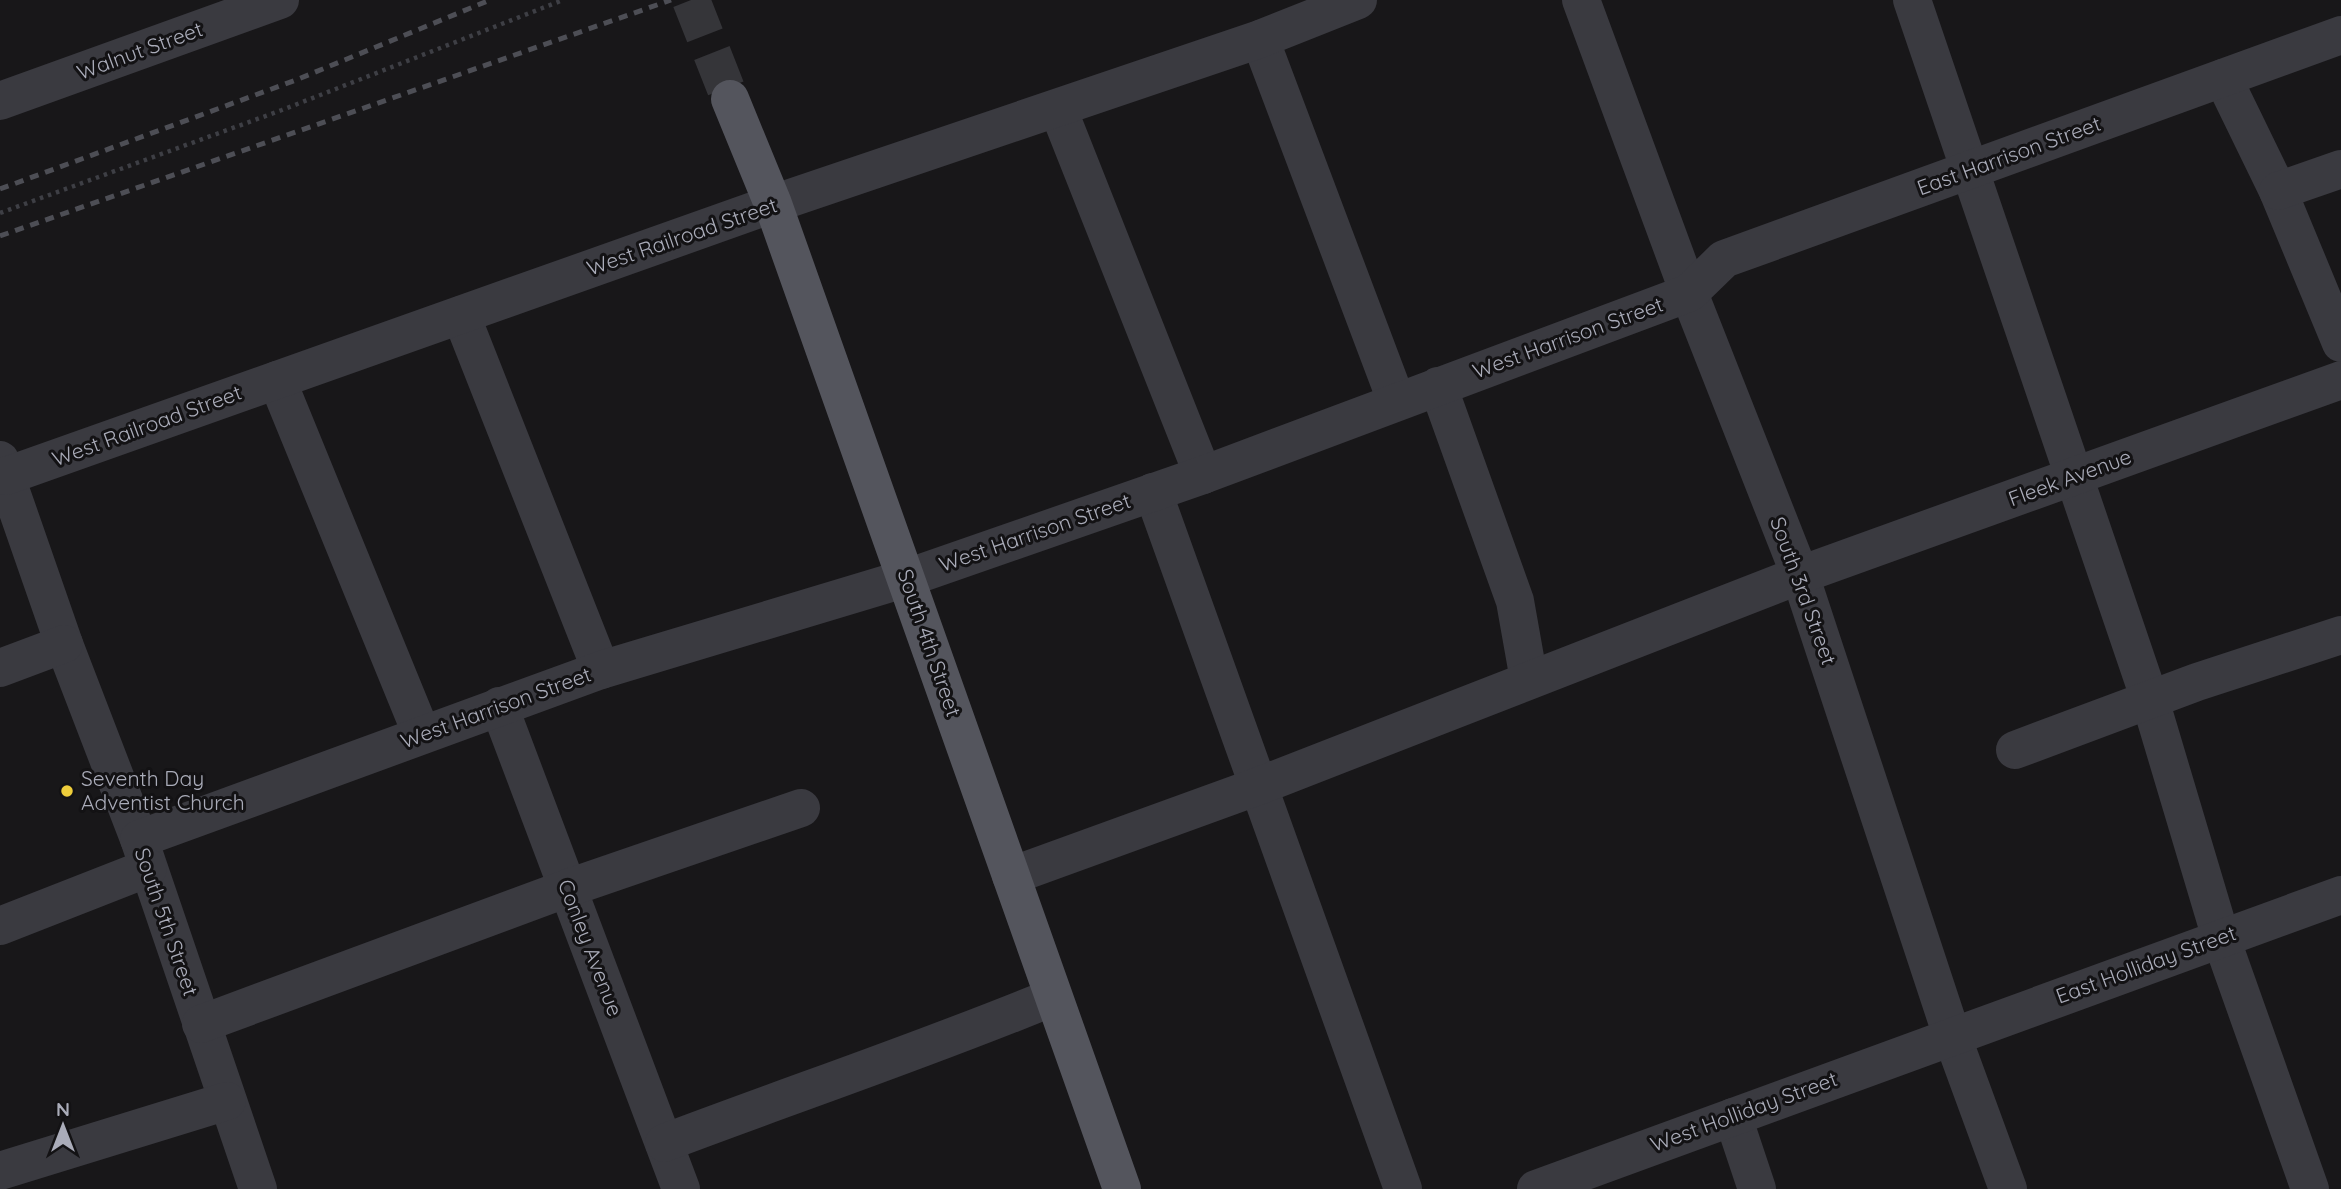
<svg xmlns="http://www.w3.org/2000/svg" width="2341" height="1189" font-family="Quicksand,sans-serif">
<rect width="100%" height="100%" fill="#181719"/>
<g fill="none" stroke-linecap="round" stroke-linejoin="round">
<polyline stroke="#353539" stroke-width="38" stroke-dasharray="38 19" stroke-linecap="butt" points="691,0 730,99"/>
<polyline stroke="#3e3f45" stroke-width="4.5" stroke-dasharray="3.5 5" stroke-linecap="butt" points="0,213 282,110 563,0"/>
<g stroke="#3a3a40" stroke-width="38">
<polyline points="1581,0 1689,293 1800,575 1952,1036 2008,1189"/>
<polyline points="1912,0 2150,700 2221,938 2310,1189"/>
<polyline points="1260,39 1396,400"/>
<polyline points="2223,78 2278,191 2341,343"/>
<polyline points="0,101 280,0"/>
<polyline points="1058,109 1203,475"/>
<polyline points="2278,191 2341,169"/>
<polyline points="461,315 601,670"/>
<polyline points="277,380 422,735"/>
<polyline points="1438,386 1515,601 1529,680"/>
<polyline points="0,460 64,644 139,839 258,1189"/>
<polyline points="6,476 773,204 1260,39 1358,0"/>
<polyline points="1153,492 1403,1189"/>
<polyline points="0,668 64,644"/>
<polyline points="499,706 681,1189"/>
<polyline points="2015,750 2197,682 2341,635"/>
<polyline points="139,839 601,670 907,578 1203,475 1689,293 1724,259 2341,35"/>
<polyline points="1011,876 1256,787 1800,575 2341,380"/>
<polyline points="0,926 148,868"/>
<polyline points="201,1024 568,888 801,808"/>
<polyline points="1733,1117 1757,1189"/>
<path d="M664,1143C793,1094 925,1050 1053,997"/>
<polyline points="0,1171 227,1101"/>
<polyline points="1536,1189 2341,895"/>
</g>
<polyline stroke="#54555d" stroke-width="38" points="730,99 773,204 1122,1189"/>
<g stroke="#4d4e55" stroke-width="5" stroke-dasharray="9 7" stroke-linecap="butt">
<polyline points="0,189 296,80 490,0"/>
<polyline points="0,236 671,0"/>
</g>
</g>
<circle fill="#eecd3b" stroke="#131214" stroke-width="2.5" cx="67" cy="791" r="7"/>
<g text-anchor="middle" stroke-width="6" stroke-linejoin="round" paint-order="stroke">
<g font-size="21" fill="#aaacb9" stroke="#131214">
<text transform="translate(140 51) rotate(-20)" y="7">Walnut Street</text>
<text transform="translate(2009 156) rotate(-20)" y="7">East Harrison Street</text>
<text transform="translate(682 237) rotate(-19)" y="7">West Railroad Street</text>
<text transform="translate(1568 338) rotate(-20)" y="7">West Harrison Street</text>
<text transform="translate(147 426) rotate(-20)" y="7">West Railroad Street</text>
<text transform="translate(2070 478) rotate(-20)" y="7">Fleek Avenue</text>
<text transform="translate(1035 533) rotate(-19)" y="7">West Harrison Street</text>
<text transform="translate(1803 591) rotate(70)" y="7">South 3rd Street</text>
<text transform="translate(929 643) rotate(71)" y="7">South 4th Street</text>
<text transform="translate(496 708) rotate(-20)" y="7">West Harrison Street</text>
<text transform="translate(166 922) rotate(71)" y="7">South 5th Street</text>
<text transform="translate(590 948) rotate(69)" y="7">Conley Avenue</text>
<text transform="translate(2146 965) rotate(-20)" y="7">East Holliday Street</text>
<text transform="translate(1744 1112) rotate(-20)" y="7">West Holliday Street</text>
</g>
<g font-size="21" fill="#aaacb9" stroke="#131214" text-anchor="start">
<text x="81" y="786">Seventh Day<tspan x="81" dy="24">Adventist Church</tspan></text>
</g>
</g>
<g transform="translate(63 1126)" stroke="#131214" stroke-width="5" paint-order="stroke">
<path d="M0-5L12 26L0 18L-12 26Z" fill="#aaacb9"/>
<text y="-10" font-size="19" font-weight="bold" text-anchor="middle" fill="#aaacb9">N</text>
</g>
</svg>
